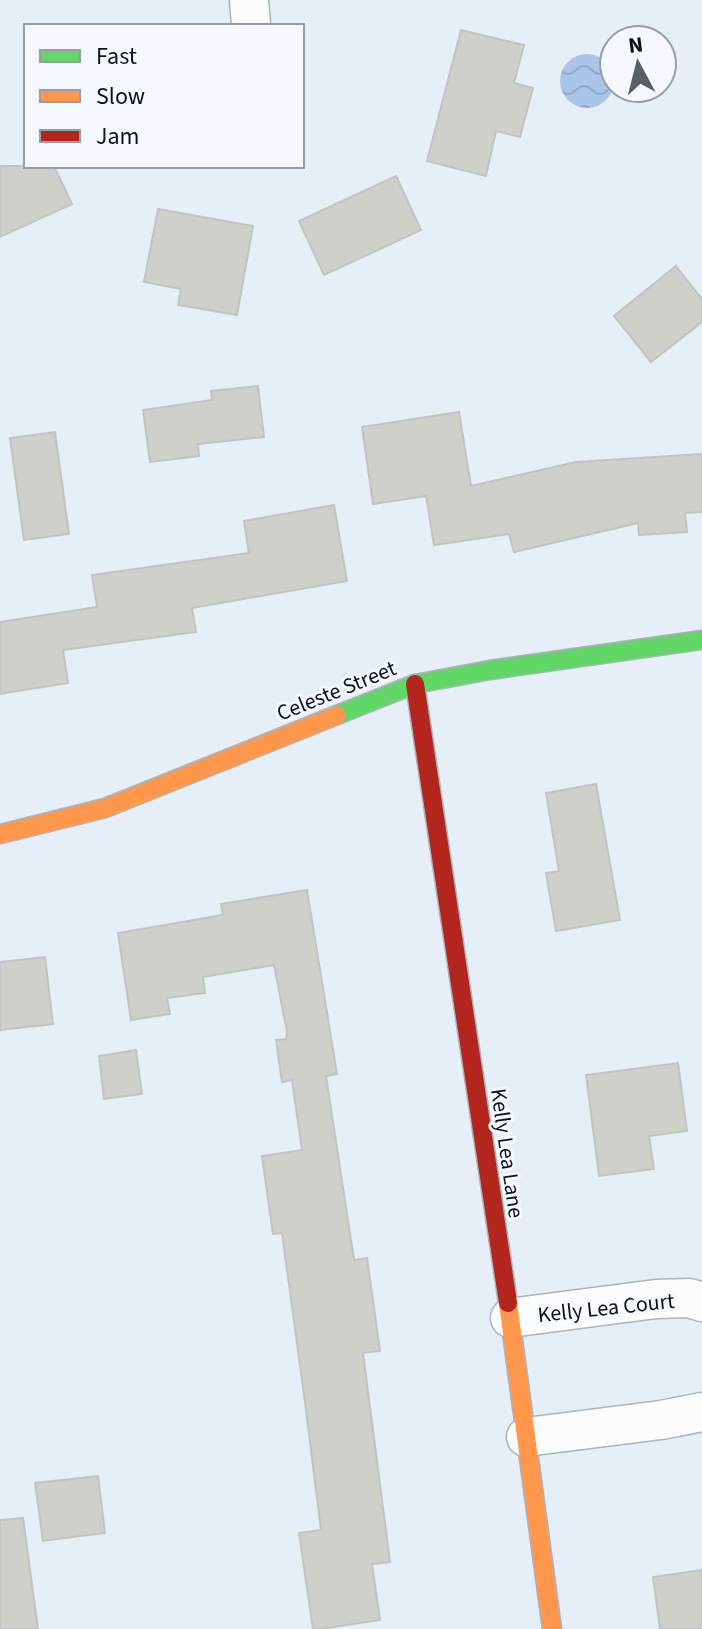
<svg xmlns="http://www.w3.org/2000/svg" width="702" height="1629" font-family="'Source Sans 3',sans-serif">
<defs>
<pattern id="water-waves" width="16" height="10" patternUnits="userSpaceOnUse" patternTransform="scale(2)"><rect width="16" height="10" fill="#aac5e8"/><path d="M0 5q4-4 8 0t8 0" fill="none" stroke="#91a8c6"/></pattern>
</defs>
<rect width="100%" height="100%" fill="#e6eef7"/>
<circle fill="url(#water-waves)" cx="587" cy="81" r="27"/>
<g fill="#ced1c9" stroke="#c1c4c2" stroke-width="2">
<polygon points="461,30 524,45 514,83 533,88 520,137 496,131 486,176 427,161"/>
<polygon points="0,166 54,166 72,204 0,237"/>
<polygon points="396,176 421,230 324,275 299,221"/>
<polygon points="158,209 253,226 237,315 178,305 181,289 144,282"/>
<polygon points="676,266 702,299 702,322 651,362 614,316"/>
<polygon points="258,386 264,437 198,444 199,456 150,462 143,410 212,400 211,391"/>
<polygon points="459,412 471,486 576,462 702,454 702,512 685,513 687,532 639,535 638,523 514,552 509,534 434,545 426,496 373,504 362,427"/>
<polygon points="55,432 69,534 24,540 10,438"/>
<polygon points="334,505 347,581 192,608 196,632 63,650 68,683 0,694 0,622 97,607 92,575 249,553 244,521"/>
<polygon points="596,784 620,920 556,931 546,873 559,871 546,793"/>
<polygon points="307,890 337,1074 326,1076 354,1260 367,1258 380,1351 363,1353 390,1562 372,1564 380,1620 321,1629 313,1629 299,1533 321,1530 305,1402 282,1233 273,1234 262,1156 302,1150 292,1080 282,1082 276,1040 286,1039 287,1032 274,965 203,977 205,993 167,998 170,1014 131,1020 118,933 223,915 221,904"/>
<polygon points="45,957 53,1024 0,1030 0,962"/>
<polygon points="136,1050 142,1094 104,1099 99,1056"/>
<polygon points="678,1063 687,1131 649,1136 654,1169 599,1176 586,1075"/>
<polygon points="98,1476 105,1533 43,1541 35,1483"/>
<polygon points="23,1518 38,1629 0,1629 0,1520"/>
<polygon points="702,1570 702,1629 660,1629 653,1577"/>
</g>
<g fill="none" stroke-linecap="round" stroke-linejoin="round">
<defs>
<g id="street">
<polyline points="249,0 251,24"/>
<polyline points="510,1318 656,1299 689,1298 702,1302"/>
<polyline points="526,1437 661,1420 702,1412"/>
</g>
<polyline id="fast" points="337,715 415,684 490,670 702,640"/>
<g id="slow">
<polyline points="0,834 105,808 337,715"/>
<polyline points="508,1303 552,1629"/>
</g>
<polyline id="jam" points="415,684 508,1303"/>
</defs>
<use href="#street" stroke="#acb3bc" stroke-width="41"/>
<use href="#fast" stroke="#acb3bc" stroke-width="21"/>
<use href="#slow" stroke="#acb3bc" stroke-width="21"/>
<use href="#jam" stroke="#acb3bc" stroke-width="21"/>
<use href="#street" stroke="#fbfcfe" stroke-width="38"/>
<use href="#fast" stroke="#63d668" stroke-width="18"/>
<use href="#slow" stroke="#ff974d" stroke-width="18"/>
<use href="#jam" stroke="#b3261e" stroke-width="18"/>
</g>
<g text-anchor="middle" stroke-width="6" stroke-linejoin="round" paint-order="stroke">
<g font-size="22" fill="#0b121b" stroke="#f5f9ff">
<text transform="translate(336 690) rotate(-22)" y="8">Celeste Street</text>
<text transform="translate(508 1153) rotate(82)" y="8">Kelly Lea Lane</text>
<text transform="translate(606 1307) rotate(-6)" y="8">Kelly Lea Court</text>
</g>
</g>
<rect x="24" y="24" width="280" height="144" fill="#f5f9ff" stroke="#979da4" stroke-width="2"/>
<rect x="40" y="50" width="40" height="12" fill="#63d668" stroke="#979da4" stroke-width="2"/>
<text x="96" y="64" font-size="24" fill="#0b121b">Fast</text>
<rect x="40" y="90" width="40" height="12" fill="#ff974d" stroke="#979da4" stroke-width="2"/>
<text x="96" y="104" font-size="24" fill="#0b121b">Slow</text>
<rect x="40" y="130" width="40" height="12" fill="#b3261e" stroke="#979da4" stroke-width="2"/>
<text x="96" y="144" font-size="24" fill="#0b121b">Jam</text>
<g transform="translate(638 64) rotate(353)"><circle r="38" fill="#f5f9ff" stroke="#979da4" stroke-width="2"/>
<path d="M0-6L14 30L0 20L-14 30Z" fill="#585f68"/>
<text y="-12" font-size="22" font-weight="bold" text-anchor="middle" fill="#0b121b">N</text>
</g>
</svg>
